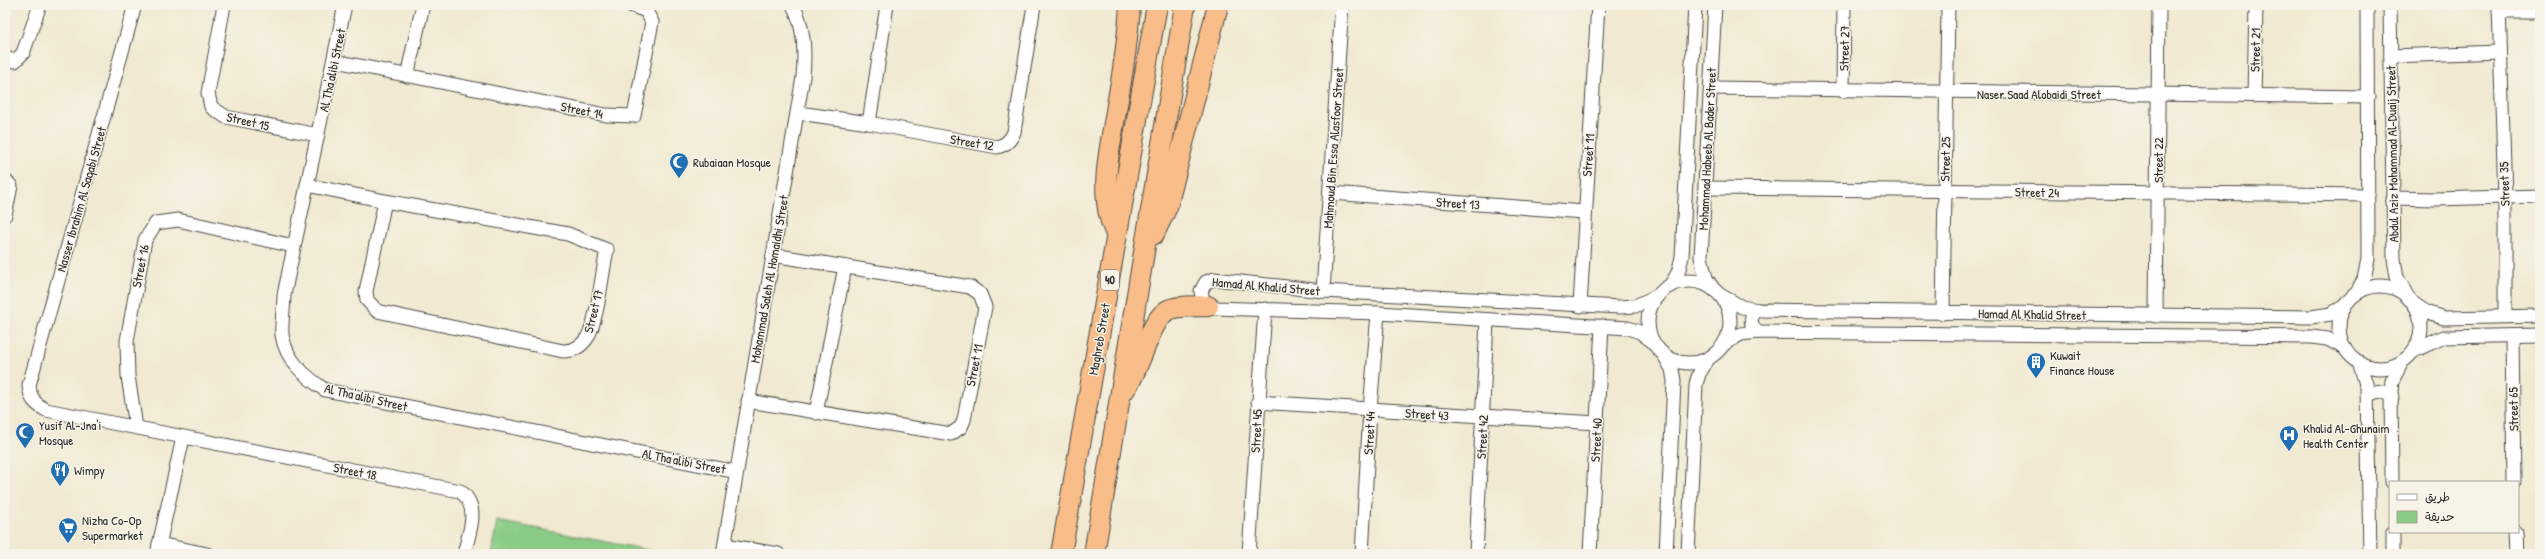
<svg xmlns="http://www.w3.org/2000/svg" width="2545" height="559" font-family="'Patrick Hand','Playpen Sans Arabic',sans-serif">
<rect width="100%" height="100%" fill="#f7f3e8"/>
<filter id="ink" filterUnits="userSpaceOnUse"><feTurbulence type="fractalNoise" baseFrequency=".025" numOctaves="2"/><feDisplacementMap in="SourceGraphic" scale="8" xChannelSelector="R" yChannelSelector="G"/><feConvolveMatrix kernelMatrix="1 2 1 2 8 2 1 2 1" color-interpolation-filters="sRGB"/></filter>
<filter id="wash" filterUnits="userSpaceOnUse"><feTurbulence type="fractalNoise" baseFrequency=".012" numOctaves="4" result="noise"/><feDisplacementMap in="SourceGraphic" scale="16" xChannelSelector="R" yChannelSelector="G"/><feGaussianBlur stdDeviation="0.9" result="paint"/><feColorMatrix in="noise" values="0 0 0 0 0 0 0 0 0 0 0 0 0 0 0 0 0 1.4 0 .05"/><feComposite in="paint" operator="in"/></filter>
<g filter="url(#wash)">
<rect width="100%" height="100%" fill="#f1e9d1"/>
<polygon fill="#8acc85" stroke="#5a7c58" points="497,521 670,554 491,554"/>
</g>
<g filter="url(#ink)">
<g fill="none" stroke-linecap="round" stroke-linejoin="round">
<defs>
<g id="minor">
<path d="M135,5L29,385C30,399 35,404 46,410L460,491C481,507 469,532 464,554"/>
<polyline points="224,5 208,93 211,107 226,117 318,135"/>
<path d="M345,5L284,295C284,307 281,323 282,335C286,361 306,377 325,390L737,472"/>
<polyline points="2390,5 2394,259 2397,277 2409,299"/>
<polyline points="2499,5 2505,198 2505,316"/>
<polyline points="2499,12 2540,12"/>
<polyline points="2391,56 2499,52"/>
<polyline points="5,58 15,61 23,53 40,5"/>
<polyline points="335,61 606,115 634,116 652,22 646,11 630,5"/>
<polyline points="407,76 423,5"/>
<polyline points="1711,88 2368,97"/>
<polyline points="1843,91 1844,5"/>
<polyline points="2254,96 2256,5"/>
<path d="M799,113L869,123L997,147C1006,145 1011,140 1014,132L1034,5"/>
<polyline points="869,123 887,5"/>
<polyline points="5,180 11,186 5,215"/>
<path d="M307,185L385,201L568,234L607,250C602,272 598,320 587,338C581,347 573,351 563,351L377,311L367,300L366,291L385,201"/>
<polyline points="1706,188 2368,195"/>
<polyline points="1331,193 1584,212"/>
<polyline points="2392,198 2436,199 2540,196"/>
<circle cx="1689" cy="322" r="41"/>
<circle cx="2380" cy="327" r="41"/>
<polyline points="1670,286 1678,273 1682,257 1695,5"/>
<polyline points="1714,290 1706,278 1701,257 1715,5"/>
<polyline points="1323,291 1342,5"/>
<polyline points="2357,293 2364,279 2368,259 2367,5"/>
<polyline points="1720,295 1742,307 1758,310 2311,317 2331,314 2345,306"/>
<polyline points="2414,304 2428,313 2444,318 2540,316"/>
<polyline points="1580,306 1598,5"/>
<polyline points="1943,313 1948,5"/>
<polyline points="2156,316 2159,5"/>
<path d="M1758,332C1749,324 1749,317 1758,310"/>
<polyline points="2512,336 2514,482"/>
<path d="M1652,341L1640,332L1628,328L1378,313L1214,308C1205,305 1202,299 1201,291L1206,282L1214,279L1323,291L1620,307L1635,306L1657,296"/>
<polyline points="1724,344 1741,334 1758,332 2312,337 2327,339 2345,348"/>
<polyline points="2414,351 2444,337 2540,335"/>
<polyline points="1664,355 1672,369 1674,381 1666,554"/>
<polyline points="2359,362 2367,387 2370,554"/>
<path d="M2368,396C2377,390 2382,390 2392,397"/>
<polyline points="748,401 951,434 961,427 964,420 985,307 980,294 970,287 773,255"/>
<polyline points="1258,402 1597,423"/>
<polyline points="816,413 845,267"/>
<polyline points="136,427 128,376 127,341 145,240 156,223 178,220 293,246"/>
<polyline points="2392,482 2391,392 2392,381 2402,362"/>
<polyline points="2393,532 2393,554"/>
<polyline points="2515,532 2516,554"/>
<polyline points="159,544 207,554"/>
<polyline points="725,545 778,554"/>
<polyline points="157,554 183,438"/>
<path d="M723,554L803,77C805,53 805,28 793,5"/>
<polyline points="1249,554 1265,309"/>
<polyline points="1362,554 1370,410 1378,313"/>
<polyline points="1476,554 1487,320"/>
<polyline points="1590,554 1602,326"/>
<polyline points="1688,554 1696,384 1699,374 1708,359"/>
</g>
<g id="highway">
<path d="M1115,232C1097,193 1111,146 1117,105C1123,72 1128,39 1130,5"/>
<polyline points="1154,234 1167,207 1218,5"/>
<path d="M1122,393C1141,371 1149,320 1168,310C1179,305 1196,307 1208,306"/>
<polyline points="1061,554 1157,5"/>
<polyline points="1094,554 1185,5"/>
</g>
</defs>
<use href="#minor" stroke="#494844" stroke-width="15"/>
<use href="#highway" stroke="#494844" stroke-width="22"/>
<use href="#minor" stroke="#fff" stroke-width="13"/>
<use href="#highway" stroke="#f8bd88" stroke-width="20"/>
</g>
</g>
<defs>
<symbol id="mosque-pin" viewBox="-11 -11 22 30"><path d="M0 17L-7.5 6A9.5 9.5 0 1 1 7.5 6Z" fill="#1f6fb2" stroke="#f7f3e8"/><path d="M3.5-4.9A6 6 0 1 0 3.5 4.9A5 5 0 1 1 3.5-4.9Z" fill="#fff"/></symbol>
<symbol id="building-pin" viewBox="-11 -11 22 30"><path d="M0 17L-7.5 6A9.5 9.5 0 1 1 7.5 6Z" fill="#1f6fb2" stroke="#f7f3e8"/><path d="M-4-6H4V6H1V3H-1V6H-4ZM-2.5-4.3h1.7v1.8h-1.7ZM.8-4.3h1.7v1.8H.8ZM-2.5-1h1.7V.8h-1.7ZM.8-1h1.7V.8H.8Z" fill="#fff"/></symbol>
<symbol id="hospital-pin" viewBox="-11 -11 22 30"><path d="M0 17L-7.5 6A9.5 9.5 0 1 1 7.5 6Z" fill="#1f6fb2" stroke="#f7f3e8"/><path d="M-5-5h3v3.5h4V-5h3V5h-3V1.5h-4V5h-3Z" fill="#fff"/></symbol>
<symbol id="restaurant-pin" viewBox="-11 -11 22 30"><path d="M0 17L-7.5 6A9.5 9.5 0 1 1 7.5 6Z" fill="#1f6fb2" stroke="#f7f3e8"/><path d="M-5-6h1v4h1v-4h1v4h1v-4h1v5L-1.5 .5V6h-2V.5L-5-1ZM5-6V6H3V1.5H1.5Q1.5-4 5-6Z" fill="#fff"/></symbol>
<symbol id="supermarket-pin" viewBox="-11 -11 22 30"><path d="M0 17L-7.5 6A9.5 9.5 0 1 1 7.5 6Z" fill="#1f6fb2" stroke="#f7f3e8"/><path d="M-6-5.5h2.5l.6 2H6L4.5 2H-2.5L-4.4-4H-6ZM-1.5 3.2a1.3 1.3 0 1 0 .1 0ZM3 3.2a1.3 1.3 0 1 0 .1 0Z" fill="#fff"/></symbol>
</defs>
<g fill-rule="evenodd">
<use href="#mosque-pin" x="668" y="151" width="22" height="30"/>
<use href="#building-pin" x="2025" y="351" width="22" height="30"/>
<use href="#mosque-pin" x="14" y="421" width="22" height="30"/>
<use href="#hospital-pin" x="2278" y="424" width="22" height="30"/>
<use href="#restaurant-pin" x="49" y="459" width="22" height="30"/>
<use href="#supermarket-pin" x="57" y="516" width="22" height="30"/>
</g>
<g text-anchor="middle" stroke-width="3" stroke-linejoin="round" paint-order="stroke">
<rect fill="#f7f3e8" stroke="#686764" stroke-width="1" x="1101" y="270" width="18" height="20" rx="3"/>
<g font-size="12" font-weight="bold" fill="#2b2b2b">
<text x="1110" y="284">40</text>
</g>
<g font-size="13" fill="#2b2b2b" stroke="#f7f3e8">
<text transform="translate(1844 48) rotate(-89)" y="5">Street 27</text>
<text transform="translate(2255 50) rotate(-89)" y="5">Street 21</text>
<text transform="translate(332 70) rotate(-78)" y="5">Al Tha'alibi Street</text>
<text x="2039" y="99">Naser Saad Alobaidi Street</text>
<text transform="translate(582 110) rotate(11)" y="5">Street 14</text>
<text transform="translate(248 121) rotate(13)" y="5">Street 15</text>
<text transform="translate(972 142) rotate(9)" y="5">Street 12</text>
<text transform="translate(1333 148) rotate(-86)" y="5">Mahmoud Bin Essa Alasfoor Street</text>
<text transform="translate(1707 149) rotate(-87)" y="5">Mohammad Habeeb Al Bader Street</text>
<text transform="translate(2392 154) rotate(-91)" y="5">Abdul Aziz Mohammad Al-Duaij Street</text>
<text transform="translate(1588 155) rotate(-86)" y="5">Street 11</text>
<text transform="translate(1945 159) rotate(-89)" y="5">Street 25</text>
<text transform="translate(2158 160) rotate(-90)" y="5">Street 22</text>
<text transform="translate(2504 184) rotate(-92)" y="5">Street 35</text>
<text transform="translate(2037 192) rotate(1)" y="5">Street 24</text>
<text transform="translate(81 199) rotate(-74)" y="5">Nasser Ibrahim Al Saqabi Street</text>
<text transform="translate(1458 203) rotate(4)" y="5">Street 13</text>
<text transform="translate(140 266) rotate(-79)" y="5">Street 16</text>
<text transform="translate(769 279) rotate(-80)" y="5">Mohammad Saleh Al Homaidhi Street</text>
<text transform="translate(1266 286) rotate(5)" y="5">Hamad Al Khalid Street</text>
<text transform="translate(593 311) rotate(-76)" y="5">Street 17</text>
<text transform="translate(2032 314) rotate(1)" y="5">Hamad Al Khalid Street</text>
<text transform="translate(1099 339) rotate(-80)" y="5">Maghreb Street</text>
<text transform="translate(974 365) rotate(-79)" y="5">Street 11</text>
<text transform="translate(366 397) rotate(13)" y="5">Al Tha'alibi Street</text>
<text transform="translate(2513 409) rotate(-91)" y="5">Street 65</text>
<text transform="translate(1427 414) rotate(4)" y="5">Street 43</text>
<text transform="translate(1256 431) rotate(-87)" y="5">Street 45</text>
<text transform="translate(1369 433) rotate(-87)" y="5">Street 44</text>
<text transform="translate(1482 437) rotate(-87)" y="5">Street 42</text>
<text transform="translate(1596 440) rotate(-87)" y="5">Street 40</text>
<text transform="translate(684 461) rotate(11)" y="5">Al Tha'alibi Street</text>
<text transform="translate(355 471) rotate(11)" y="5">Street 18</text>
</g>
<g font-size="13" fill="#2b2b2b" stroke="#f7f3e8" text-anchor="start">
<text x="693" y="167">Rubaiaan Mosque</text>
<text x="2050" y="360">Kuwait<tspan x="2050" dy="15">Finance House</tspan></text>
<text x="39" y="430">Yusif Al-Jna'i<tspan x="39" dy="15">Mosque</tspan></text>
<text x="2303" y="433">Khalid Al-Ghunaim<tspan x="2303" dy="15">Health Center</tspan></text>
<text x="74" y="475">Wimpy</text>
<text x="82" y="525">Nizha Co-Op<tspan x="82" dy="15">Supermarket</tspan></text>
</g>
</g>
<rect width="2545" height="559" fill="none" stroke="#f7f3e8" stroke-width="20"/>
<rect x="2389" y="481" width="130" height="52" fill="#f7f3e8" stroke="#a5a39c"/>
<rect x="2397" y="494" width="20" height="6" fill="#ffffff" stroke="#a5a39c"/>
<text x="2425" y="501" font-size="12" fill="#2b2b2b">طريق</text>
<rect x="2397" y="511" width="20" height="12" fill="#8acc85" stroke="#a5a39c"/>
<text x="2425" y="521" font-size="12" fill="#2b2b2b">حديقة</text>
</svg>
